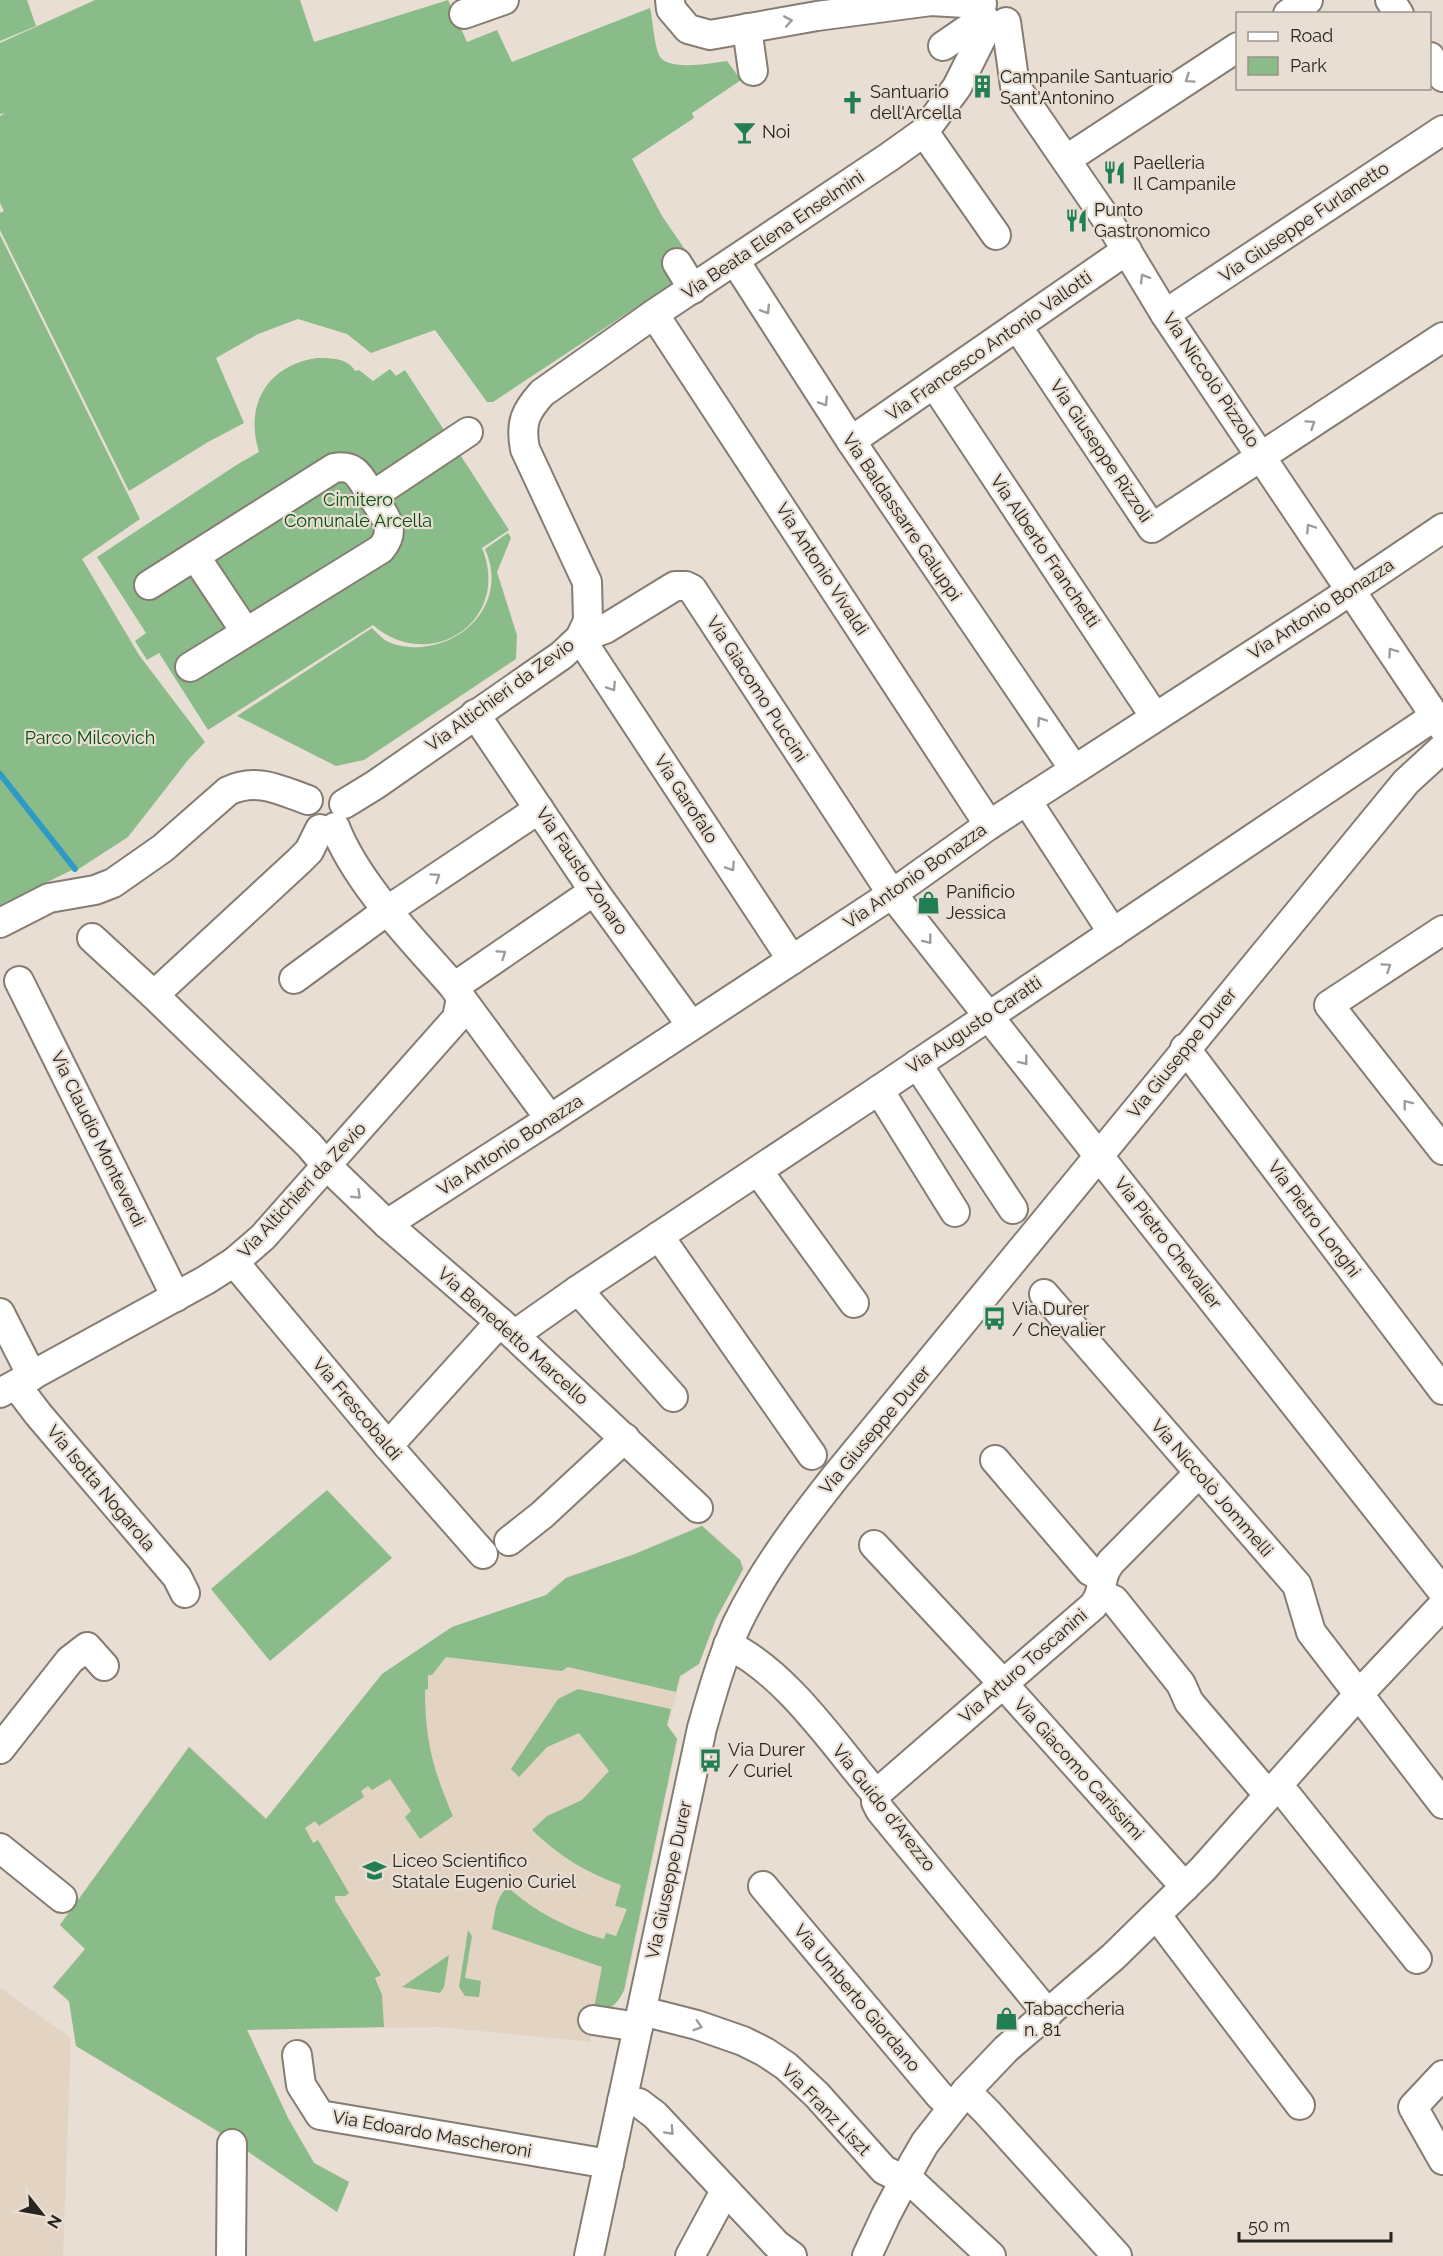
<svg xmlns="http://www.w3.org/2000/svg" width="1443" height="2256" font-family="Raleway,sans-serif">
<rect width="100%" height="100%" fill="#e8ded3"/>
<g fill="#e3d3c2">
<polygon points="702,1525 741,1560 744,1569 716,1619 699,1664 681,1677 668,1725 678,1739 625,1990 614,2007 608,2011 594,2014 590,2042 439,2027 248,2030 288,2118 315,2163 350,2182 337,2212 216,2131 76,2046 69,2002 52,1987 85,1949 59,1925 189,1746 266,1818 382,1674 452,1627 546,1595 566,1577 634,1554"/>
<polygon points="0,1988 71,2038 63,2256 0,2256"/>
</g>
<g fill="#89bc88">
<polygon points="0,0 27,0 36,26 0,41"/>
<path d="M95,0H300L314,42L448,0L467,42L497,30L512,62L650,8C653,21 654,44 659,55C667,72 712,63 727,61L741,80L692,113L694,118L632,159L662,216L697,267L493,402H487L435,330L371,353L347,334L298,319L258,334L216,358L244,423L208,442L129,491L0,230V213L4,211L0,203V116L5,113L0,114V43Z"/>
<polygon points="0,235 140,519 82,559 139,655 205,742 188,760 128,837 74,872 72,870 0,905"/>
<path d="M317,358C331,358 348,358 355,371L359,370L373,381L390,369L396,376L405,370L509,530L482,548C512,620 431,675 373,625L208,730L159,653L147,660L135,641L146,633L97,557L238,464L259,452C244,404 268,365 317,358Z"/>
<path d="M508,533L511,538L497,572L517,635L516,659L364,760L336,766L237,716L372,628C376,632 381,637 385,640C394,646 411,648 421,647C471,643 507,597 485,549Z"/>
<polygon points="327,1490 392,1558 270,1661 211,1589"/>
<path d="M702,1526L740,1560L743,1569L716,1619L699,1664L680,1676L676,1692L568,1667L562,1671L446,1657L432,1675H428V1689L425,1690C425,1740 433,1770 453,1816L420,1839L405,1817L411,1811L390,1779L372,1790L368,1786L361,1791L364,1797L319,1826L315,1821L305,1828L313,1843L318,1840L349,1893L345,1896H335V1900L381,1975L375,1978L382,1995L384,2027L247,2030L288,2118L314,2163L349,2182L337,2212L216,2130L76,2046L69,2001L53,1987L85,1949L60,1925L189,1747L266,1819L382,1674L452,1627L546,1595L566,1578L635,1554Z"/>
<path d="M578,1689L671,1709L667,1725L677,1739L624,1990C617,2005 610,2010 593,2013L602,1967L492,1929C495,1913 495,1898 508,1887C533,1911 571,1930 604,1939L606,1933L616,1936L627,1909L615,1906L621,1885C586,1873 558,1855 532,1830L547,1816L582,1800L609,1771L579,1733L547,1747L519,1777L511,1769L558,1699Z"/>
<polygon points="468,1930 472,1936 465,1978 481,1981 479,1997 465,1996 459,1987"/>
<polygon points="449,1955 444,1987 440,1993 402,1987"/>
</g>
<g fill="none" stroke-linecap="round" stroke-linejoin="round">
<polyline stroke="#2e9bc7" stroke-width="6" points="0,774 75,869"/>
<defs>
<g id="minor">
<polyline points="670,0 671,9 688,29 710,35 817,16 931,1 982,4"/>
<polyline points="1390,0 1399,14"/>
<polyline points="464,14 504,0"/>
<polyline points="1288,14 1308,0"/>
<polyline points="1006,22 1015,86 1116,233 1165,314 1443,728"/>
<polyline points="747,28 753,71"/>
<polyline points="943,46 984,18"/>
<polyline points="1430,57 1443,77"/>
<polyline points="924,132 996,235"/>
<polyline points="1067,159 1238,47"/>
<polyline points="735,261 851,441 1074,769"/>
<polyline points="677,263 693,289"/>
<polyline points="654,314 989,825"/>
<polyline points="1165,314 1443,130"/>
<polyline points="1017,326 1152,528 1443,337"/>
<polyline points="934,384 1155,717"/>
<polyline points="851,441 1127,250"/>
<polyline points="195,556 245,631"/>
<path d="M149,585L334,468C357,464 360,478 372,496"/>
<polyline points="580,638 605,629 675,586 686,586 692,589 892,894 1443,1592"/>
<polyline points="580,638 792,960"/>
<path d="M190,667L381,549C398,529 384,515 372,496L468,432"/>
<polyline points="475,714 594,891 691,1025"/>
<polyline points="1027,801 1113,933"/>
<path d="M344,804L375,785L562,655L580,638L588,621L587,582L525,449C520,423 525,412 542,393L654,314L889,157L924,132L957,87L989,23"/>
<polyline points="320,829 309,851 299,861 154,995 309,1145 327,1166 387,1224 500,1322 698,1508"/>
<path d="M0,923L49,898L95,890L113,883L163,848L228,791C256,777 280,790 308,800"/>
<polyline points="1443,930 1329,1005 1443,1150"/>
<polyline points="92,938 154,995"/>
<polyline points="294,979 388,910 539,809"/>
<polyline points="19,981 176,1297"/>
<polyline points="454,987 594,891"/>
<polyline points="461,998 550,1119"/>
<polyline points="1185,1048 1443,1390"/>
<polyline points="917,1064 1013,1209"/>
<polyline points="879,1090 955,1212"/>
<polyline points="758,1171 854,1303"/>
<polyline points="387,1224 550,1119 892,894 989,825 1329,605 1443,528"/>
<polyline points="659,1236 812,1455"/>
<polyline points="234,1262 388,1446 483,1554"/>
<polyline points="578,1290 673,1397"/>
<polyline points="1044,1294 1297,1585 1311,1632 1443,1804"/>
<polyline points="0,1313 32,1376"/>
<polyline points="514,1335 578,1290 879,1090 1435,716"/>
<polyline points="16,1385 38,1414 177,1577 185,1593"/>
<path d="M0,1393L206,1280L234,1262L263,1237L457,1018L461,998L454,987C414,941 357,884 335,827"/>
<polyline points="388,1446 500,1322"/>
<polyline points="995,1460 1090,1571 1102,1576"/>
<polyline points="509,1541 542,1515 625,1438"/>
<polyline points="874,1545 997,1677 1185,1887"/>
<polyline points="1101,1594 1114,1600 1181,1684 1189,1702 1259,1784 1270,1794"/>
<path d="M728,1645C786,1672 835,1746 876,1794V1802L880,1810L1048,2014"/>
<polyline points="0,1749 70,1660 87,1647 104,1666"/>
<polyline points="1277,1786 1288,1797 1417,1959"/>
<path d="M876,1794L1093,1606C1106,1590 1097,1580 1111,1562L1199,1473"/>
<polyline points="0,1848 62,1898"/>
<polyline points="763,1886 940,2096 952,2107"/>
<polyline points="1157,1916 1300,2105"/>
<polyline points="642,2011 697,2025 743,2041 765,2052 786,2066 817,2095 884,2170 915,2185 991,2256"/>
<polyline points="593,2020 638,2027"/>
<polyline points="297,2055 301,2085 320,2115 609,2164"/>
<polyline points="1443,2075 1413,2107 1443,2160"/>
<polyline points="966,2091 987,2112 1117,2256"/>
<polyline points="622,2101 639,2103 655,2115 777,2245 792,2256"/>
<polyline points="231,2256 232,2144"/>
<path d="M589,2256L702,1728C712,1693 722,1658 737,1624C763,1570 799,1523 836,1476L1406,782L1443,748"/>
<polyline points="690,2256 725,2191"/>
<polyline points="867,2256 886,2215 914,2162 925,2143 966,2091 1006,2049 1113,1957 1203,1869 1358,1695 1443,1605"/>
</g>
</defs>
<use href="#minor" stroke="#857c72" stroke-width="32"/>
<use href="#minor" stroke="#fff" stroke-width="28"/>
</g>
<defs><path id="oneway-chevron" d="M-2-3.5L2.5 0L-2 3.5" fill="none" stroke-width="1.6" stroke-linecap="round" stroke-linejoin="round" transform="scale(1.5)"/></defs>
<g stroke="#9e9c9b">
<use href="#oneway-chevron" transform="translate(788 21) rotate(-10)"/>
<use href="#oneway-chevron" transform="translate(1189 79) rotate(146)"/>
<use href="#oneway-chevron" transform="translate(1144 278) rotate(-121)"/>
<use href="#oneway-chevron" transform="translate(766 310) rotate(58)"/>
<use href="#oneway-chevron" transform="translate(824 402) rotate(57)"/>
<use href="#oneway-chevron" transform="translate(1311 424) rotate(-34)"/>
<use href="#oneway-chevron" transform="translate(1310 528) rotate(-124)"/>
<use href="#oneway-chevron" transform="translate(1392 652) rotate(-125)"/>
<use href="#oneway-chevron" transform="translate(612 687) rotate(57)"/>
<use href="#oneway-chevron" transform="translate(1041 721) rotate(-124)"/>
<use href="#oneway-chevron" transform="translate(731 867) rotate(57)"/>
<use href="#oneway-chevron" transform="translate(436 877) rotate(-34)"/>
<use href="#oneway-chevron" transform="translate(928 940) rotate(52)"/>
<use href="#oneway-chevron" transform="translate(502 954) rotate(-34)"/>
<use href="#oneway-chevron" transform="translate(1387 967) rotate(-34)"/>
<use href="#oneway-chevron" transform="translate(1024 1061) rotate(52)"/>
<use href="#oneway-chevron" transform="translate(1407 1104) rotate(-128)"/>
<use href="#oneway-chevron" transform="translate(357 1195) rotate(44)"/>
<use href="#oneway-chevron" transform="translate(698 2026) rotate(17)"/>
<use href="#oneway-chevron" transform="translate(670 2131) rotate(47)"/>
</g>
<defs>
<symbol id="building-bare" viewBox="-9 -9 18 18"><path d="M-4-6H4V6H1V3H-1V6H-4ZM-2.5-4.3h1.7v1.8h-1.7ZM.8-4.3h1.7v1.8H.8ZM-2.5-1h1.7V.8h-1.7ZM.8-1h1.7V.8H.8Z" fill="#227e54" stroke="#e8ded3" stroke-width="2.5" paint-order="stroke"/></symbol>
<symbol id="church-bare" viewBox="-9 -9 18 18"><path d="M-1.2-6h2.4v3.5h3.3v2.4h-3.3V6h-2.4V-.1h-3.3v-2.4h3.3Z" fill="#227e54" stroke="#e8ded3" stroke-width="2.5" paint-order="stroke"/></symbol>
<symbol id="bar-bare" viewBox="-9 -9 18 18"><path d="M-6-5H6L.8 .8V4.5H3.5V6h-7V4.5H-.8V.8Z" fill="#227e54" stroke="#e8ded3" stroke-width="2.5" paint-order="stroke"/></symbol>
<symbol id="restaurant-bare" viewBox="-9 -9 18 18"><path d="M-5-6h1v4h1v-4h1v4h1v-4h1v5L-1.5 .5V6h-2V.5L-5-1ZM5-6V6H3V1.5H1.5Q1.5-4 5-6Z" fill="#227e54" stroke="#e8ded3" stroke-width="2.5" paint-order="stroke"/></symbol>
<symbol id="shop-bare" viewBox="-9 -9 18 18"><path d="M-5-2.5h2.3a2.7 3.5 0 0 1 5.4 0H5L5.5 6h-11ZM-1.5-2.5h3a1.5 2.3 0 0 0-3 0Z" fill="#227e54" stroke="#e8ded3" stroke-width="2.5" paint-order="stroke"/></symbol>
<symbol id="bus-bare" viewBox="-9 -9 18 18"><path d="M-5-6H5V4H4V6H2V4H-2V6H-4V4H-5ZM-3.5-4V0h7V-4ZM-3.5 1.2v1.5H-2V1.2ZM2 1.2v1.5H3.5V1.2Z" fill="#227e54" stroke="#e8ded3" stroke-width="2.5" paint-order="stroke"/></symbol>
<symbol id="school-bare" viewBox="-9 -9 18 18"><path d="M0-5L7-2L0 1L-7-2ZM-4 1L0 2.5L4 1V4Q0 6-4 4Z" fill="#227e54" stroke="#e8ded3" stroke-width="2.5" paint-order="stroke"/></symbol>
</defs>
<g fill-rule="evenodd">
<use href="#building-bare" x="966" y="70" width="33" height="33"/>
<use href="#church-bare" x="836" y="86" width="33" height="33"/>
<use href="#bar-bare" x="728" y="116" width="33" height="33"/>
<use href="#restaurant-bare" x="1098" y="156" width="33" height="33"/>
<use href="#restaurant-bare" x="1060" y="204" width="33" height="33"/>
<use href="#shop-bare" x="912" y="886" width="33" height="33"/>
<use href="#bus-bare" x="978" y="1302" width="33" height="33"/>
<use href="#bus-bare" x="694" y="1744" width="33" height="33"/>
<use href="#school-bare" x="358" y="1854" width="33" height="33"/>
<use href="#shop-bare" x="990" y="2002" width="33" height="33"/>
</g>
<g text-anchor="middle" stroke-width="4.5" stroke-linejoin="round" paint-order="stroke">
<g font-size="18" fill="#282420" stroke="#e8ded3" text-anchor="start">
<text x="1000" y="83">Campanile Santuario<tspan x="1000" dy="21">Sant'Antonino</tspan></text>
<text x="870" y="98">Santuario<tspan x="870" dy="21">dell'Arcella</tspan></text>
<text x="762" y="138">Noi</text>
<text x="1133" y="169">Paelleria<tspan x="1133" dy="21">Il Campanile</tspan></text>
<text x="1094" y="216">Punto<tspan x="1094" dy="21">Gastronomico</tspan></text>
<text x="946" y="898">Panificio<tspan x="946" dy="21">Jessica</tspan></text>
<text x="1012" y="1315">Via Durer<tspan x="1012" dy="21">/ Chevalier</tspan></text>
<text x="728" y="1756">Via Durer<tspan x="728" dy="21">/ Curiel</tspan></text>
<text x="392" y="1867">Liceo Scientifico<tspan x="392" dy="21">Statale Eugenio Curiel</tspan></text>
<text x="1024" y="2015">Tabaccheria<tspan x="1024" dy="21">n. 81</tspan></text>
</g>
<g font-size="18" fill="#282420" stroke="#e8ded3">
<text transform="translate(1304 222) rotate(-34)" y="6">Via Giuseppe Furlanetto</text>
<text transform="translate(773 235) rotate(-34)" y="6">Via Beata Elena Enselmini</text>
<text transform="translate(989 346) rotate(-35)" y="6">Via Francesco Antonio Vallotti</text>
<text transform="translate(1211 380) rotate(56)" y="6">Via Niccolò Pizzolo</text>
<text transform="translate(1101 451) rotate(56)" y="6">Via Giuseppe Rizzoli</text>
<text transform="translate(902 517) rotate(56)" y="6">Via Baldassarre Galuppi</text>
<text transform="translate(1045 551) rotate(56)" y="6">Via Alberto Franchetti</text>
<text transform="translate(822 569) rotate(57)" y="6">Via Antonio Vivaldi</text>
<text transform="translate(1321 609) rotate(-33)" y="6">Via Antonio Bonazza</text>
<text transform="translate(757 689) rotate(57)" y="6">Via Giacomo Puccini</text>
<text transform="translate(500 695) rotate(-36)" y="6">Via Altichieri da Zevio</text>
<text transform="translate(686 799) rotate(57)" y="6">Via Garofalo</text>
<text transform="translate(582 871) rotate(56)" y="6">Via Fausto Zonaro</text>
<text transform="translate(915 876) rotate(-35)" y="6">Via Antonio Bonazza</text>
<text transform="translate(974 1025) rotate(-34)" y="6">Via Augusto Caratti</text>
<text transform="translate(1182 1053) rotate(-51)" y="6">Via Giuseppe Durer</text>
<text transform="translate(98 1139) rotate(64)" y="6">Via Claudio Monteverdi</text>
<text transform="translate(510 1145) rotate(-33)" y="6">Via Antonio Bonazza</text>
<text transform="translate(302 1190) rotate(-47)" y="6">Via Altichieri da Zevio</text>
<text transform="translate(1314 1219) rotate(53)" y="6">Via Pietro Longhi</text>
<text transform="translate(1168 1243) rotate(52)" y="6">Via Pietro Chevalier</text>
<text transform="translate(513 1336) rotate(42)" y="6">Via Benedetto Marcello</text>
<text transform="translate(357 1409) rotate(50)" y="6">Via Frescobaldi</text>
<text transform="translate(875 1430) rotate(-50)" y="6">Via Giuseppe Durer</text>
<text transform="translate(101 1488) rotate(50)" y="6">Via Isotta Nogarola</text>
<text transform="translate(1212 1488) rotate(49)" y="6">Via Niccolò Jommelli</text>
<text transform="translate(1023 1666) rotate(-41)" y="6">Via Arturo Toscanini</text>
<text transform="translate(1079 1769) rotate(48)" y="6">Via Giacomo Carissimi</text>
<text transform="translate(884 1808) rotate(52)" y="6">Via Guido d'Arezzo</text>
<text transform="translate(669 1880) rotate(-78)" y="6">Via Giuseppe Durer</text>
<text transform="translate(857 1998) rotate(50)" y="6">Via Umberto Giordano</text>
<text transform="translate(826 2110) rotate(46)" y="6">Via Franz Liszt</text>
<text transform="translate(432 2134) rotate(10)" y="6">Via Edoardo Mascheroni</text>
</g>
<g font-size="18" fill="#075010" stroke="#e8ded3">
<text x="358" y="506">Cimitero<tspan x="358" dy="21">Comunale Arcella</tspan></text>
<text x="90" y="744">Parco Milcovich</text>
</g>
</g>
<rect x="1236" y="12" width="195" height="78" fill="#e8ded3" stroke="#9b948b" stroke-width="1.5"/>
<rect x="1248" y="32" width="30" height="9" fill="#ffffff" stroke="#9b948b" stroke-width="1.5"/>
<text x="1290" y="42" font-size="18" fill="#282420">Road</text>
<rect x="1248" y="57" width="30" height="18" fill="#89bc88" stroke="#9b948b" stroke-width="1.5"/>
<text x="1290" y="72" font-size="18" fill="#282420">Park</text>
<g transform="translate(42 2214) rotate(121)" stroke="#e8ded3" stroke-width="4.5" paint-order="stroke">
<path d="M0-4.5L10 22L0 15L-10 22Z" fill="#282420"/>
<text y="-9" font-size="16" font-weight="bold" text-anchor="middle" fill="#282420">N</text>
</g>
<path d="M1239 2232v9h152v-9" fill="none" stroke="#282420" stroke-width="3"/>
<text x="1248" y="2232" font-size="18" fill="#282420" stroke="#e8ded3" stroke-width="4.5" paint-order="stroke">50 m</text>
</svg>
